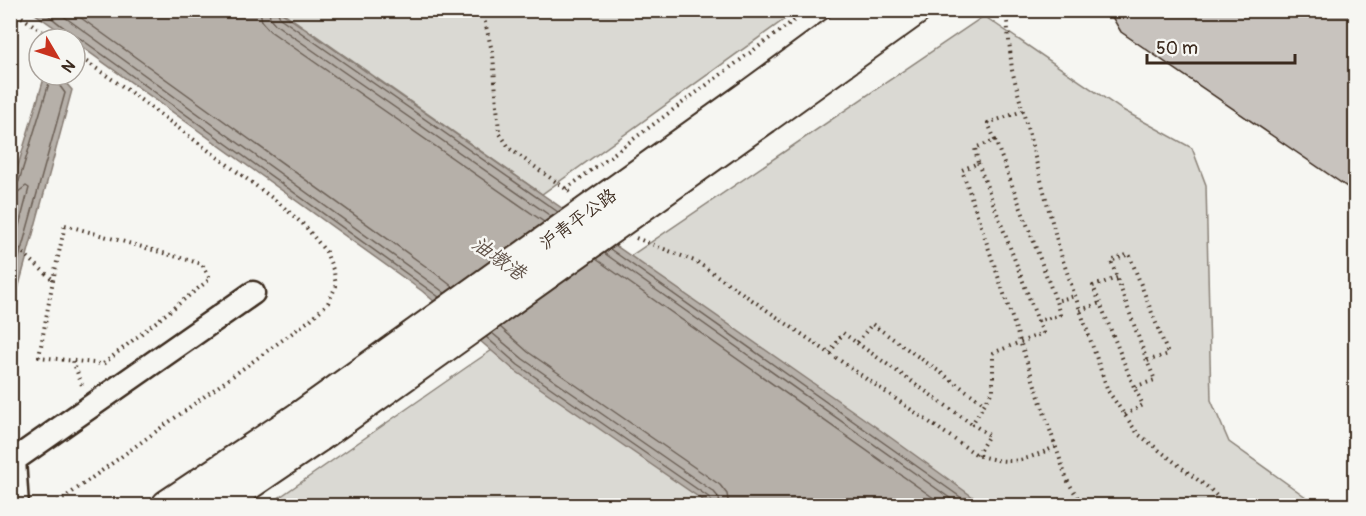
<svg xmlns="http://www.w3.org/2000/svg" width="1366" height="516" font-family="Pangolin,'LXGW WenKai TC',sans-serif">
<rect width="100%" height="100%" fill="#f6f6f2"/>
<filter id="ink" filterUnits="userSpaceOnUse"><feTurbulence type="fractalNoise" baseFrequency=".0167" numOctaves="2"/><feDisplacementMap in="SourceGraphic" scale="12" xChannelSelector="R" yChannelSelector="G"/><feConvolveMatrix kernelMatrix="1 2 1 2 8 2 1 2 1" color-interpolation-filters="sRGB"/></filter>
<g filter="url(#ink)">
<g fill="#dad9d3" stroke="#8a8278" stroke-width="1.5">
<polygon points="281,11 796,11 542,194"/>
<polygon points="984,16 1121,109 1192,148 1206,185 1211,400 1229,442 1317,505 267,506 467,367"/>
</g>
<g fill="#b6b0a9" stroke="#857a71" stroke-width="1.5">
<polygon points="31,11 279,11 876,427 984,505 710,505 514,370 422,291 75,42 75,39 71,39"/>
<polygon points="45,75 59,75 72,90 11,315 11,189"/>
</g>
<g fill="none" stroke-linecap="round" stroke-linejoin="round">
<g stroke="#6c6056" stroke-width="1.5">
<path d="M42,10C51,17 73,36 81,39L439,297"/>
<polyline points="55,10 445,293"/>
<polyline points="70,10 435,273 453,287"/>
<polyline points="260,10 262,22 270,31 544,222"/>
<polyline points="269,10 270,18 275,24 552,217"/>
<polyline points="277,10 280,18 558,212"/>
<polyline points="10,186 16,185 19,181 50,80 54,78 65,93 10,290"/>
<polyline points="10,193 18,192 26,186 29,188 10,260"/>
<polyline points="610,249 973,506"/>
<polyline points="604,253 961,506"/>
<polyline points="596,259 945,506"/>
<polyline points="500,327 528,352 720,485 727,494 729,506"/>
<polyline points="492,333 523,359 714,492 719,498 720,506"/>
<polyline points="486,337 518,365 710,498 712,506"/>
</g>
</g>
<polygon fill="#c8c3be" stroke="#3b2a1e" stroke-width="1.5" points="1108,10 1356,10 1356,193 1121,32"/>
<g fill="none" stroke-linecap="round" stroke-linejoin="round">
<defs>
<polyline id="minor" points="17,506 14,460 253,293"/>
<g id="highway">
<polyline points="750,96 867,10"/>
<polyline points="765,117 914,10"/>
<polyline points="168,506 300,418"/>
<polyline points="215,506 318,436"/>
</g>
</defs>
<use href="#minor" stroke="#3b2a1e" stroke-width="27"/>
<use href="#highway" stroke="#3b2a1e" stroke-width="36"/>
<g stroke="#3b2a1e" stroke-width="4" stroke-dasharray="1.5 4.5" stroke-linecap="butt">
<polyline points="12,10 53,39"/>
<polyline points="482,10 493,55 499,132 510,149 573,194"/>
<polyline points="1006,10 1012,70 1060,252 1108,391 1138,434 1211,490 1226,506"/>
<polyline points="1023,111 988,123 995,140 975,148 978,163 962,170 1067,480 1078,498 1087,506"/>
<polyline points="995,140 1056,301"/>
<polyline points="978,163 1038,321"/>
<polyline points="566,189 808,10"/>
<polygon points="65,225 202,264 210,279 103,364 39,357 53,280"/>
<path d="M636,238L697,262L977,455C1012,466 1023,461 1055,447"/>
<polyline points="10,241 53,280"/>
<polyline points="1117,278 1093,286 1134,387"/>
<polyline points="1080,310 1100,303"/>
<polyline points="857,343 972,424"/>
<polyline points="830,353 843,333 857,343 872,324 985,404"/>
<polyline points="73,361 83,388"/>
<polyline points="1125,415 1143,405 1134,387 1155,380 1147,361 1168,354 1129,254 1111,261 1147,361"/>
<polyline points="977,455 989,435 972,424 993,390 993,353 1043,333 1038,321 1060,315 1056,301 1075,296"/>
<polyline points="53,506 310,320 328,303 336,286 334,272 326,252 305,226 279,203 122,86 75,54"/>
</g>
<use href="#minor" stroke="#f6f6f2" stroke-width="22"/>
<use href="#highway" stroke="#f6f6f2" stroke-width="32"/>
<defs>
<g id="highway-bridge">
<polyline points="300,418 750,96"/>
<polyline points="318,436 765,117"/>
</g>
</defs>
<use href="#highway-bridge" stroke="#3b2a1e" stroke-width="36" stroke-linecap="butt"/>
<use href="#highway-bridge" stroke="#f6f6f2" stroke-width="32"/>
</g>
</g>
<g text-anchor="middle" stroke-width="5" stroke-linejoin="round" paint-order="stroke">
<g font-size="18" fill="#3b2a1e" stroke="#f6f6f2">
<text transform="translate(578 219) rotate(-36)" y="6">沪青平公路</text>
</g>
<g font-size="20" font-style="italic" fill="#605248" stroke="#f6f6f2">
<text transform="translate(499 258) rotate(35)" y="7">油墩港</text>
</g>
</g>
<rect width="1366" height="516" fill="none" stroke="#f6f6f2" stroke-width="36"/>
<rect x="18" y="18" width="1330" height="480" fill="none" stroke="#3b2a1e" stroke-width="2" filter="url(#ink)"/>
<g transform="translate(57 57) rotate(129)"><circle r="28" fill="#f6f6f2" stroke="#aba49d" stroke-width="1.5"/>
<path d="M0-4.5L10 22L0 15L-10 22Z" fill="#c8321e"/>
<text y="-9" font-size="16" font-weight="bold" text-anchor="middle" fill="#3b2a1e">N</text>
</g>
<path d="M1147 54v9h148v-9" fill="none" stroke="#3b2a1e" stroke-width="3"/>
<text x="1156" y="54" font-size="18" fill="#3b2a1e" stroke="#f6f6f2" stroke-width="4.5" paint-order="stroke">50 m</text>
</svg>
